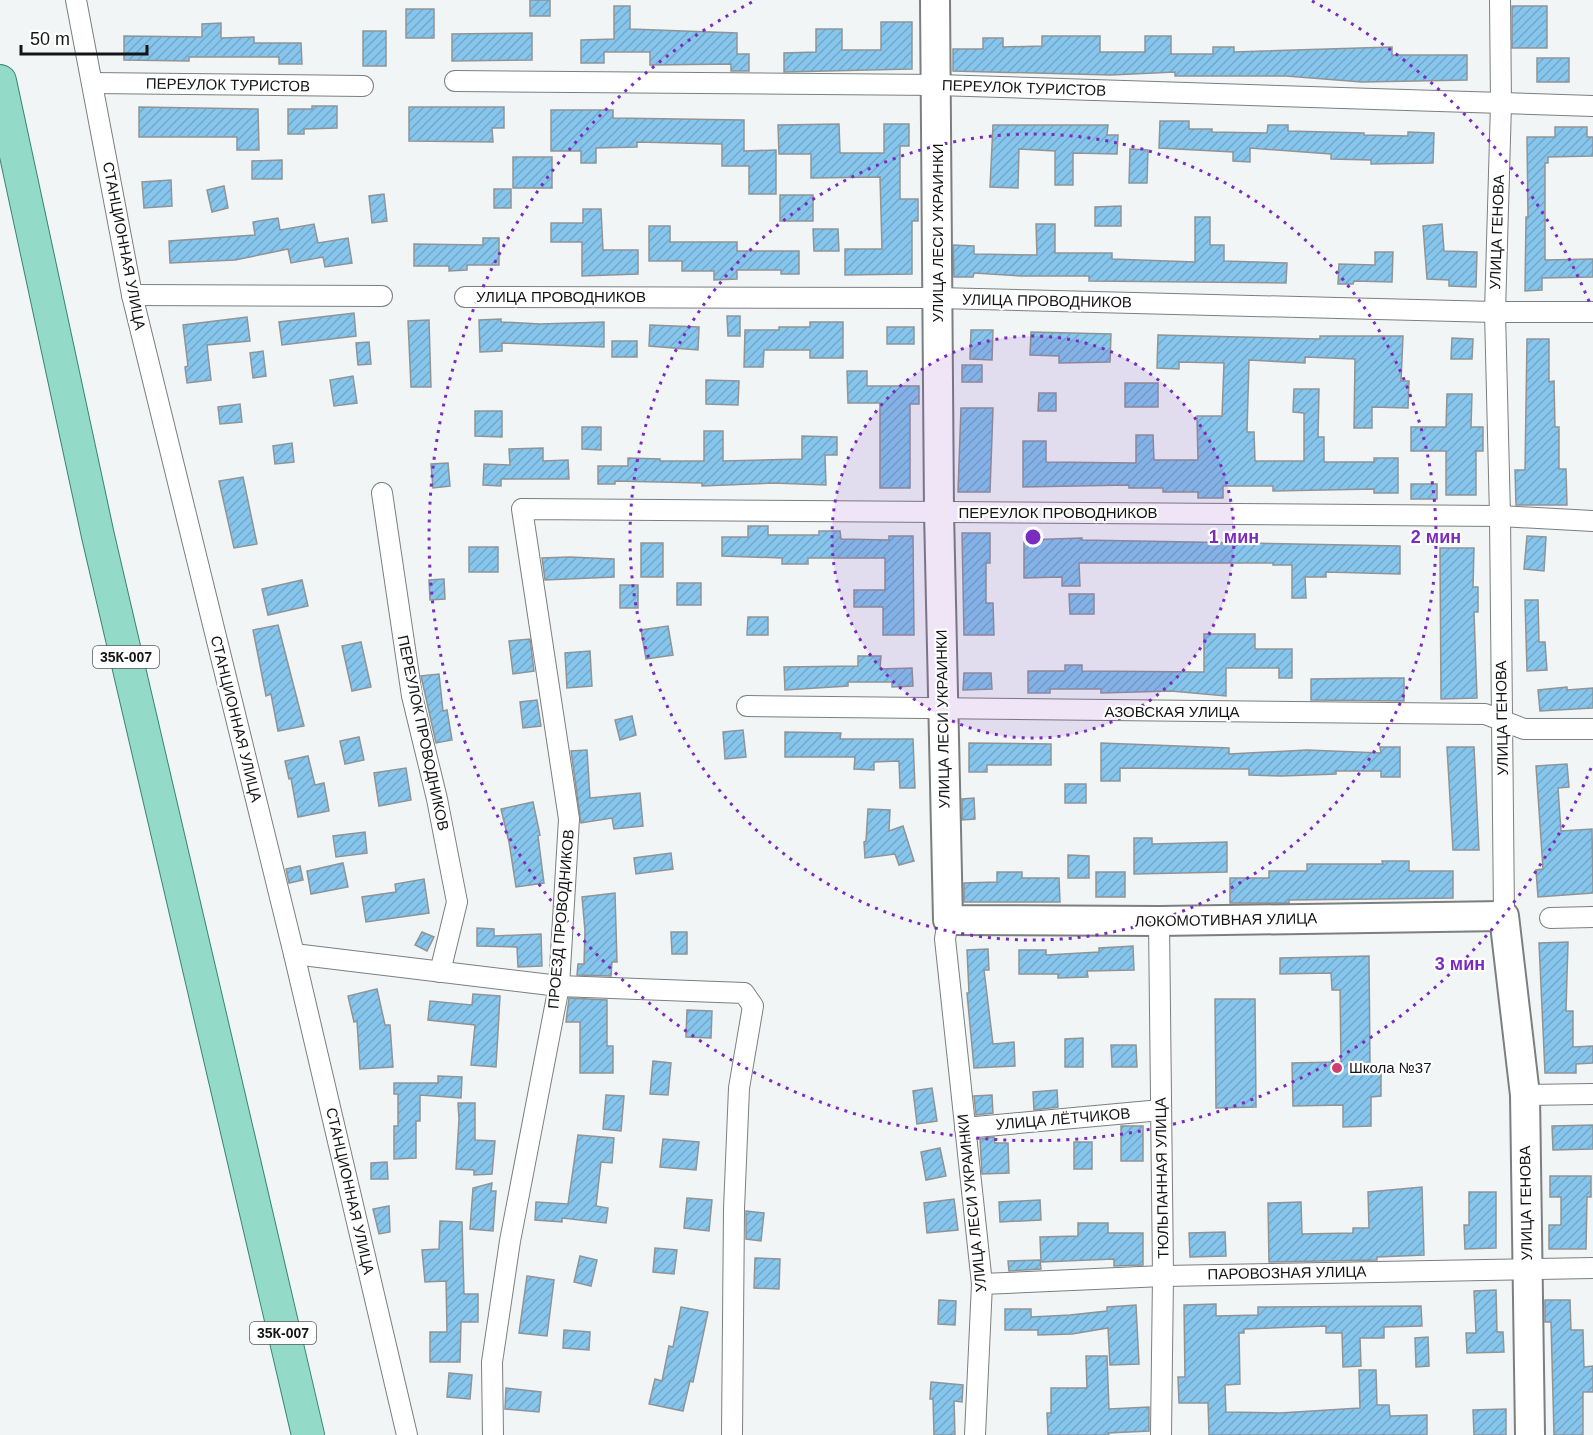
<svg xmlns="http://www.w3.org/2000/svg" width="1593" height="1435" font-family="Helvetica,sans-serif">
<defs>
<pattern id="building-hatch" width="6" height="6" patternUnits="userSpaceOnUse" patternTransform="scale(1.5)"><rect width="6" height="6" fill="#86c5ec"/><path d="M-1 1l2-2M0 6l6-6M5 7l2-2" fill="none" stroke="#73a8ca"/></pattern>
</defs>
<rect width="100%" height="100%" fill="#f1f5f6"/>
<g fill="url(#building-hatch)" stroke="#919495" stroke-width="1.5">
<rect x="530" y="0" width="20" height="16"/>
<polygon points="614,6 630,6 630,29 737,33 737,54 749,54 749,71 731,71 731,64 650,65 650,52 604,52 604,63 581,63 581,40 614,39"/>
<rect x="1512" y="6" width="35" height="42"/>
<rect x="406" y="9" width="28" height="29"/>
<polygon points="881,22 912,22 912,69 784,72 784,53 816,52 816,29 842,29 842,50 881,50"/>
<polygon points="221,23 221,38 254,37 254,43 301,43 302,64 279,64 279,57 189,57 189,61 124,60 124,36 202,37 202,24"/>
<rect x="363" y="31" width="23" height="35"/>
<polygon points="532,33 532,60 452,61 452,34"/>
<polygon points="1042,36 1100,36 1100,52 1145,52 1145,36 1171,36 1171,54 1213,54 1213,47 1234,47 1234,52 1392,47 1392,55 1467,55 1467,80 1362,82 1286,76 1175,76 1175,72 1111,75 953,71 953,49 983,49 983,38 1003,38 1003,47 1042,46"/>
<rect x="1537" y="58" width="32" height="24"/>
<polygon points="312,106 337,106 337,128 304,129 304,134 288,134 288,109 312,109"/>
<polygon points="139,107 258,109 259,150 237,150 237,137 139,137"/>
<polygon points="409,107 504,107 504,128 492,128 493,142 409,141"/>
<polygon points="551,110 613,110 613,118 744,120 744,151 776,150 776,194 749,194 749,166 722,166 722,144 637,142 637,147 596,148 596,163 581,163 581,151 551,151"/>
<polygon points="1160,121 1189,121 1189,129 1212,129 1212,132 1267,133 1268,125 1288,125 1288,131 1364,133 1364,135 1408,136 1408,132 1434,133 1433,163 1371,164 1371,160 1331,159 1331,154 1250,148 1250,162 1233,161 1233,152 1159,148"/>
<polygon points="839,124 840,153 884,153 884,124 909,124 909,146 900,146 900,199 918,199 918,221 912,221 912,274 845,275 845,249 882,249 880,177 811,178 811,154 779,154 778,125"/>
<polygon points="993,125 1108,125 1107,135 1118,135 1117,154 1073,153 1073,185 1055,185 1055,151 1019,149 1018,188 990,187"/>
<polygon points="1555,127 1587,127 1587,137 1593,137 1593,156 1548,157 1548,163 1545,163 1545,260 1593,259 1593,277 1542,278 1542,290 1525,291 1526,217 1528,217 1527,137 1555,137"/>
<polygon points="1130,149 1148,150 1147,183 1129,183"/>
<rect x="513" y="157" width="39" height="31"/>
<polygon points="282,160 282,179 252,179 252,161"/>
<polygon points="171,180 172,206 144,208 142,182"/>
<polygon points="224,186 228,208 212,212 207,190"/>
<rect x="494" y="189" width="17" height="19"/>
<polygon points="384,194 387,221 372,223 369,196"/>
<rect x="780" y="195" width="33" height="26"/>
<polygon points="1121,206 1121,226 1095,226 1095,207"/>
<polygon points="583,209 601,209 603,250 638,250 638,274 582,276 582,242 551,242 551,223 583,223"/>
<polygon points="1195,217 1210,217 1210,245 1224,245 1224,261 1287,263 1286,283 1089,281 1089,276 1022,276 974,273 973,277 954,277 953,245 974,246 974,254 1037,255 1036,224 1055,224 1055,253 1112,253 1112,259 1195,262"/>
<polygon points="278,218 280,230 314,224 318,243 348,238 352,263 325,267 323,257 291,263 288,249 235,260 170,263 169,241 255,235 253,222"/>
<polygon points="1442,224 1444,251 1477,252 1476,287 1449,286 1449,280 1427,279 1423,226"/>
<polygon points="649,226 670,226 670,242 737,242 737,251 799,251 799,274 781,274 781,270 737,270 737,279 714,280 714,271 682,271 682,261 649,261"/>
<polygon points="813,229 838,229 839,251 814,251"/>
<polygon points="483,238 499,238 499,265 467,265 467,270 449,271 449,266 414,266 414,244 483,245"/>
<polygon points="1375,252 1393,252 1392,282 1354,281 1353,284 1338,284 1339,264 1375,265"/>
<polygon points="354,313 356,336 282,345 279,322"/>
<polygon points="727,316 740,316 740,336 728,336"/>
<polygon points="247,317 250,341 207,345 211,380 187,383 185,367 188,366 183,325"/>
<polygon points="501,319 501,322 540,324 604,322 604,347 502,343 502,351 480,352 479,320"/>
<polygon points="429,320 431,387 411,387 408,321"/>
<polygon points="810,322 843,322 843,358 810,358 810,350 764,350 763,367 744,367 745,330 779,330 779,327 810,327"/>
<polygon points="650,325 699,327 698,350 649,346"/>
<rect x="887" y="327" width="27" height="17"/>
<polygon points="971,330 993,330 992,360 970,359"/>
<polygon points="1031,332 1111,334 1110,362 1059,363 1059,356 1030,355"/>
<polygon points="1158,335 1320,339 1320,336 1403,336 1401,381 1409,381 1408,408 1372,407 1372,428 1354,428 1355,359 1305,357 1305,363 1249,360 1247,432 1254,432 1255,461 1304,461 1304,413 1293,412 1294,389 1319,389 1318,437 1324,437 1324,462 1374,462 1374,458 1398,458 1398,493 1374,493 1374,489 1273,491 1273,486 1223,486 1223,498 1198,498 1198,492 1163,492 1163,488 1129,488 1129,485 1023,487 1023,441 1046,441 1046,462 1136,463 1136,435 1153,435 1154,460 1198,460 1197,416 1222,416 1224,363 1179,362 1179,369 1157,368"/>
<polygon points="1452,338 1473,339 1472,359 1451,359"/>
<polygon points="1527,339 1549,339 1549,382 1554,381 1555,427 1559,427 1559,469 1566,469 1567,505 1516,505 1515,470 1525,470"/>
<rect x="612" y="341" width="25" height="16"/>
<polygon points="369,342 371,364 358,365 356,343"/>
<polygon points="263,351 266,376 253,378 250,353"/>
<rect x="962" y="365" width="20" height="17"/>
<polygon points="847,371 867,371 867,386 919,386 919,404 910,404 910,488 880,488 880,403 848,403"/>
<polygon points="353,376 357,403 334,406 330,380"/>
<polygon points="706,380 739,381 738,405 706,404"/>
<rect x="1125" y="383" width="33" height="24"/>
<polygon points="1039,393 1056,393 1056,411 1038,411"/>
<polygon points="1447,394 1472,394 1471,427 1483,427 1483,451 1476,451 1476,495 1446,495 1446,451 1411,451 1411,427 1446,427"/>
<polygon points="240,404 242,422 220,424 218,407"/>
<polygon points="961,408 993,408 990,492 958,492"/>
<polygon points="475,411 502,411 502,437 475,436"/>
<polygon points="582,427 601,427 601,450 582,449"/>
<polygon points="704,431 723,431 723,461 802,459 802,436 837,437 837,455 825,455 826,485 773,483 702,486 702,483 615,481 615,484 598,484 598,466 628,466 628,458 660,459 660,461 704,461"/>
<polygon points="292,443 294,462 275,464 273,446"/>
<polygon points="543,448 543,461 568,460 569,479 501,479 501,486 483,485 484,464 510,465 509,449"/>
<polygon points="448,463 450,486 433,488 431,464"/>
<polygon points="243,477 257,544 234,548 219,481"/>
<rect x="1411" y="484" width="26" height="15"/>
<polygon points="748,526 768,526 768,535 819,535 819,531 840,531 841,539 889,540 889,536 913,536 914,635 883,635 883,607 854,607 854,590 885,590 885,558 808,558 808,564 782,564 782,558 722,556 722,537 748,537"/>
<polygon points="962,533 990,533 990,563 986,563 986,603 993,603 994,635 964,635"/>
<polygon points="1527,536 1546,537 1544,571 1524,569"/>
<polygon points="1082,538 1082,540 1400,546 1400,574 1326,572 1326,577 1305,577 1306,598 1292,598 1292,565 1273,565 1273,563 1079,563 1080,586 1062,586 1062,577 1024,578 1024,540"/>
<rect x="641" y="543" width="22" height="34"/>
<rect x="469" y="547" width="29" height="25"/>
<polygon points="1440,548 1474,548 1473,587 1478,587 1478,612 1474,612 1477,698 1441,699"/>
<polygon points="570,557 614,559 614,577 545,580 542,558"/>
<polygon points="444,579 445,599 430,600 429,580"/>
<polygon points="302,580 308,606 268,615 262,589"/>
<rect x="677" y="583" width="24" height="22"/>
<rect x="620" y="585" width="18" height="23"/>
<polygon points="1069,594 1094,594 1094,614 1070,614"/>
<polygon points="1525,600 1538,600 1539,642 1545,642 1547,670 1527,671"/>
<polygon points="748,617 768,617 768,635 747,635"/>
<polygon points="278,625 304,726 278,731 271,694 266,696 253,630"/>
<polygon points="668,626 673,655 646,659 641,630"/>
<polygon points="1204,634 1255,634 1255,649 1292,649 1292,678 1279,678 1279,668 1226,668 1226,696 1171,691 1101,693 1101,689 1050,689 1050,693 1028,693 1028,671 1065,671 1065,665 1082,665 1082,671 1204,672"/>
<polygon points="530,639 534,671 513,674 509,641"/>
<polygon points="361,642 371,687 352,691 342,646"/>
<polygon points="590,651 592,686 567,688 565,653"/>
<polygon points="858,656 881,656 880,669 912,668 913,686 892,687 892,682 848,682 848,686 785,690 784,667 858,666"/>
<polygon points="964,673 991,673 992,689 963,690"/>
<polygon points="439,674 443,711 447,710 452,740 436,743 421,676"/>
<polygon points="1383,678 1404,678 1404,701 1311,700 1311,679"/>
<polygon points="1567,687 1567,690 1593,688 1593,708 1540,711 1538,690"/>
<polygon points="537,700 541,726 523,728 520,702"/>
<polygon points="632,716 636,735 620,740 615,720"/>
<polygon points="743,730 746,757 725,759 723,732"/>
<polygon points="785,732 841,733 840,739 913,739 915,788 900,788 899,761 874,762 874,770 854,769 855,757 785,757"/>
<polygon points="359,737 364,760 345,764 340,741"/>
<polygon points="969,743 1051,744 1051,765 987,765 987,772 969,772"/>
<polygon points="1101,743 1229,748 1229,754 1307,750 1381,753 1380,747 1400,747 1400,777 1381,777 1381,771 1336,771 1336,774 1282,776 1249,775 1249,769 1120,768 1120,781 1101,781"/>
<polygon points="1447,747 1474,747 1479,850 1453,850"/>
<polygon points="587,750 590,798 640,793 643,826 614,829 612,818 581,823 571,751"/>
<polygon points="308,756 315,785 324,783 329,811 298,817 291,778 289,779 285,761"/>
<polygon points="1567,764 1569,787 1558,788 1561,831 1592,829 1593,893 1538,897 1536,870 1543,869 1536,766"/>
<polygon points="406,768 411,800 379,806 374,773"/>
<rect x="1065" y="784" width="21" height="19"/>
<polygon points="974,798 975,819 962,820 962,799"/>
<polygon points="533,802 540,835 538,836 544,883 516,887 509,842 501,809"/>
<polygon points="868,809 890,810 889,831 903,826 914,861 899,865 895,854 865,858 864,842 866,841"/>
<polygon points="365,832 367,853 336,857 333,836"/>
<polygon points="1134,838 1152,838 1152,844 1227,842 1227,872 1134,874"/>
<polygon points="671,853 673,869 636,874 634,858"/>
<polygon points="1068,855 1089,856 1089,878 1068,878"/>
<polygon points="1382,861 1409,861 1409,871 1453,871 1453,898 1289,900 1289,903 1230,903 1230,878 1269,878 1269,871 1307,871 1307,864 1383,864"/>
<polygon points="343,863 348,887 311,894 307,871"/>
<polygon points="300,866 303,880 289,883 286,869"/>
<polygon points="997,872 1022,872 1022,878 1059,878 1060,902 964,902 964,883 997,882"/>
<rect x="1096" y="872" width="29" height="25"/>
<polygon points="424,879 429,913 366,922 362,897 396,892 395,884"/>
<polygon points="615,893 617,962 612,962 611,976 577,975 578,964 584,964 585,931 582,897"/>
<polygon points="477,928 494,929 494,936 541,934 542,966 518,967 517,947 477,946"/>
<polygon points="422,932 434,937 427,951 415,945"/>
<polygon points="671,932 687,932 687,954 672,954"/>
<polygon points="1568,942 1566,1011 1573,1011 1573,1047 1593,1046 1593,1063 1576,1064 1576,1073 1545,1073 1539,943"/>
<polygon points="1133,946 1134,970 1087,971 1088,977 1058,978 1058,974 1019,974 1019,950 1046,950 1046,955 1099,952 1099,948"/>
<polygon points="988,949 989,970 984,970 993,1044 1014,1042 1015,1066 974,1068 967,993 969,993 967,950"/>
<polygon points="1369,956 1370,1066 1381,1066 1381,1096 1371,1097 1371,1126 1343,1127 1343,1105 1293,1106 1292,1063 1341,1062 1340,990 1332,990 1331,973 1280,974 1280,958"/>
<polygon points="377,989 385,1025 390,1025 393,1067 360,1069 357,1021 354,1022 348,996"/>
<polygon points="473,994 500,996 496,1067 471,1065 475,1025 428,1020 430,1001 472,1005"/>
<polygon points="569,998 607,1000 607,1046 613,1046 613,1073 580,1073 580,1022 566,1022"/>
<polygon points="1215,999 1255,999 1256,1107 1216,1108"/>
<polygon points="687,1010 712,1011 711,1038 686,1037"/>
<polygon points="1083,1038 1083,1067 1065,1067 1065,1039"/>
<polygon points="1111,1045 1136,1045 1137,1067 1112,1067"/>
<polygon points="653,1061 671,1063 668,1095 650,1094"/>
<polygon points="438,1076 462,1077 461,1098 420,1095 420,1121 416,1121 416,1158 394,1159 394,1126 398,1126 398,1094 394,1094 394,1083 438,1083"/>
<polygon points="932,1088 937,1121 917,1124 913,1091"/>
<polygon points="1057,1090 1058,1107 1034,1110 1033,1092"/>
<polygon points="606,1095 624,1096 621,1131 603,1129"/>
<polygon points="992,1095 993,1113 976,1115 974,1096"/>
<polygon points="458,1103 475,1103 475,1140 495,1141 492,1174 474,1175 474,1170 456,1169 459,1119"/>
<polygon points="1593,1125 1593,1149 1553,1150 1552,1126"/>
<rect x="1121" y="1126" width="22" height="35"/>
<polygon points="578,1135 614,1138 612,1163 601,1162 596,1206 608,1208 606,1223 562,1218 562,1222 535,1220 536,1202 568,1204"/>
<polygon points="994,1137 995,1143 1008,1143 1009,1173 982,1174 980,1139"/>
<polygon points="663,1139 699,1142 696,1170 660,1167"/>
<rect x="1074" y="1142" width="18" height="27"/>
<polygon points="940,1148 946,1176 926,1180 921,1152"/>
<polygon points="387,1162 388,1179 371,1179 371,1163"/>
<polygon points="1550,1176 1591,1176 1591,1197 1587,1197 1586,1249 1549,1249 1549,1225 1561,1225 1561,1197 1550,1197"/>
<polygon points="492,1183 491,1191 496,1191 493,1231 470,1229 473,1188"/>
<polygon points="1422,1187 1424,1255 1377,1257 1377,1260 1269,1262 1268,1203 1301,1202 1302,1234 1353,1233 1353,1228 1369,1228 1368,1192"/>
<polygon points="1469,1192 1496,1192 1496,1248 1465,1249 1464,1225 1469,1225"/>
<polygon points="687,1198 712,1200 709,1231 684,1228"/>
<polygon points="954,1199 958,1230 927,1233 924,1203"/>
<polygon points="1040,1200 1041,1220 1000,1222 999,1202"/>
<polygon points="389,1206 390,1232 379,1234 373,1209"/>
<polygon points="746,1211 764,1213 761,1241 746,1239"/>
<polygon points="440,1221 462,1222 464,1294 478,1294 478,1322 461,1322 460,1362 430,1362 430,1332 447,1332 446,1281 425,1282 422,1250 439,1249"/>
<polygon points="1078,1223 1108,1223 1108,1233 1143,1233 1143,1265 1114,1266 1114,1259 1041,1262 1040,1237 1078,1236"/>
<polygon points="1225,1232 1226,1256 1190,1257 1189,1233"/>
<polygon points="655,1248 677,1250 674,1274 653,1272"/>
<polygon points="580,1256 597,1260 591,1286 574,1282"/>
<polygon points="755,1258 780,1259 779,1289 754,1288"/>
<polygon points="1040,1260 1041,1269 1009,1271 1008,1261"/>
<polygon points="527,1276 554,1280 547,1336 519,1333"/>
<polygon points="1496,1290 1497,1332 1503,1332 1504,1352 1467,1353 1466,1333 1476,1333 1474,1291"/>
<polygon points="939,1300 956,1301 955,1325 938,1324"/>
<polygon points="1545,1300 1570,1300 1571,1330 1583,1330 1584,1367 1593,1366 1593,1392 1583,1392 1583,1435 1554,1435 1551,1322 1545,1322"/>
<polygon points="1216,1304 1216,1316 1258,1315 1258,1307 1421,1306 1422,1326 1384,1327 1384,1338 1360,1338 1361,1366 1343,1367 1342,1333 1326,1333 1326,1326 1244,1329 1244,1333 1239,1333 1240,1384 1225,1385 1226,1412 1280,1413 1360,1408 1359,1370 1376,1370 1377,1405 1389,1405 1390,1416 1427,1415 1427,1435 1209,1435 1208,1403 1179,1403 1178,1377 1185,1377 1184,1305"/>
<polygon points="1136,1305 1139,1364 1110,1365 1108,1328 1072,1334 1038,1335 1038,1330 1005,1330 1005,1309 1031,1309 1031,1317 1070,1315 1107,1311 1107,1307"/>
<polygon points="681,1307 708,1312 693,1382 690,1381 683,1411 649,1404 655,1379 662,1381 669,1346 673,1347"/>
<polygon points="564,1330 590,1332 589,1350 563,1348"/>
<polygon points="1428,1337 1429,1366 1416,1367 1415,1338"/>
<polygon points="1086,1356 1107,1356 1109,1409 1149,1407 1149,1431 1108,1433 1109,1435 1048,1435 1047,1413 1051,1413 1051,1388 1087,1388"/>
<polygon points="449,1373 472,1375 470,1399 447,1397"/>
<polygon points="931,1382 963,1385 962,1402 954,1401 955,1435 934,1435 933,1399 930,1399"/>
<polygon points="506,1388 541,1392 539,1412 505,1409"/>
<polygon points="1506,1409 1506,1435 1474,1435 1473,1410"/>
</g>
<g fill="none" stroke-linecap="round" stroke-linejoin="round">
<defs>
<g id="street">
<polyline points="76,0 132,295 294,954 407,1435"/>
<polyline points="1500,0 1501,104 1495,312 1500,516 1504,916"/>
<polyline points="455,81 937,85 1593,106"/>
<polyline points="92,83 363,86"/>
<polyline points="132,295 382,296"/>
<polyline points="465,297 938,298 1495,312 1593,312"/>
<polyline points="382,493 412,696 437,799 457,902 440,972"/>
<polyline points="747,706 1485,714 1524,729 1593,729"/>
<polyline points="1550,918 1593,917"/>
<polyline points="948,920 945,939 982,1284 975,1435"/>
<polyline points="1159,921 1163,1276 1161,1435"/>
<polyline points="294,954 559,986 744,993 753,1006 739,1088 734,1209 732,1435"/>
<polyline points="1525,1095 1593,1094"/>
<polyline points="965,1128 1161,1110"/>
<polyline points="982,1284 1163,1276 1593,1268"/>
<polyline points="493,1435 492,1362 510,1241 559,986 569,819 522,509 1500,516 1593,521"/>
</g>
<polyline id="secondary" points="935,0 939,512 948,920 1159,921 1504,916 1525,1095 1530,1435"/>
<polyline id="primary" points="0,81 98,536 308,1435"/>
</defs>
<use href="#street" stroke="#7b7f7f" stroke-width="22"/>
<use href="#secondary" stroke="#7b7f7f" stroke-width="32"/>
<use href="#primary" stroke="#398571" stroke-width="34"/>
<use href="#street" stroke="#fff" stroke-width="20"/>
<use href="#secondary" stroke="#fff" stroke-width="28"/>
<use href="#primary" stroke="#94dac8" stroke-width="32"/>
</g>
<circle cx="1033" cy="537" r="201" fill="#7b2cbf" fill-opacity=".12"/>
<g fill="none" stroke="#7b2cbf" stroke-width="3" stroke-dasharray="3 6">
<circle cx="1033" cy="537" r="201"/>
<circle cx="1033" cy="537" r="403"/>
<path d="M1591 768A604 604 0 1 1 754 1M1312 1A604 604 0 0 1 1591 306"/>
</g>
<circle fill="#ce416f" stroke="#fff" stroke-width="2" cx="1337" cy="1068" r="6"/>
<g text-anchor="middle" stroke-width="4.5" stroke-linejoin="round" paint-order="stroke">
<g fill="#fff" stroke="#5a5b5b" stroke-width="1.5">
<rect x="93" y="646" width="66" height="22" rx="4.5"/>
<rect x="250" y="1322" width="66" height="22" rx="4.5"/>
</g>
<g font-size="14" font-weight="bold" fill="#141515">
<text x="126" y="662">35К-007</text>
<text x="283" y="1338">35К-007</text>
</g>
<g font-size="15" fill="#141515" stroke="#fff">
<text transform="translate(228 85) rotate(1)" y="5">ПЕРЕУЛОК ТУРИСТОВ</text>
<text transform="translate(1024 88) rotate(2)" y="5">ПЕРЕУЛОК ТУРИСТОВ</text>
<text transform="translate(1497 232) rotate(-88)" y="5">УЛИЦА ГЕНОВА</text>
<text transform="translate(938 233) rotate(-90)" y="5">УЛИЦА ЛЕСИ УКРАИНКИ</text>
<text transform="translate(124 246) rotate(79)" y="5">СТАНЦИОННАЯ УЛИЦА</text>
<text x="561" y="302">УЛИЦА ПРОВОДНИКОВ</text>
<text transform="translate(1047 301) rotate(1)" y="5">УЛИЦА ПРОВОДНИКОВ</text>
<text x="1058" y="518">ПЕРЕУЛОК ПРОВОДНИКОВ</text>
<text x="1172" y="717">АЗОВСКАЯ УЛИЦА</text>
<text transform="translate(1502 718) rotate(-91)" y="5">УЛИЦА ГЕНОВА</text>
<text transform="translate(236 719) rotate(76)" y="5">СТАНЦИОННАЯ УЛИЦА</text>
<text transform="translate(943 719) rotate(-91)" y="5">УЛИЦА ЛЕСИ УКРАИНКИ</text>
<text transform="translate(423 733) rotate(78)" y="5">ПЕРЕУЛОК ПРОВОДНИКОВ</text>
<text transform="translate(561 919) rotate(-85)" y="5">ПРОЕЗД ПРОВОДНИКОВ</text>
<text transform="translate(1226 920) rotate(-1)" y="5">ЛОКОМОТИВНАЯ УЛИЦА</text>
<text transform="translate(1063 1119) rotate(-5)" y="5">УЛИЦА ЛЁТЧИКОВ</text>
<text transform="translate(1162 1178) rotate(-91)" y="5">ТЮЛЬПАННАЯ УЛИЦА</text>
<text transform="translate(350 1191) rotate(77)" y="5">СТАНЦИОННАЯ УЛИЦА</text>
<text transform="translate(972 1203) rotate(-96)" y="5">УЛИЦА ЛЕСИ УКРАИНКИ</text>
<text transform="translate(1526 1203) rotate(-91)" y="5">УЛИЦА ГЕНОВА</text>
<text transform="translate(1287 1273) rotate(-1)" y="5">ПАРОВОЗНАЯ УЛИЦА</text>
</g>
<g font-size="15" fill="#141515" stroke="#fff" text-anchor="start">
<text x="1349" y="1073">Школа №37</text>
</g>
</g>
<circle cx="1033" cy="537" r="9" fill="#7b2cbf" stroke="#fff" stroke-width="3"/>
<g font-size="18" text-anchor="middle" font-weight="bold" fill="#7b2cbf" stroke="#fff" stroke-width="4.5" stroke-linejoin="round" paint-order="stroke">
<text x="1234" y="543">1 мин</text>
<text x="1436" y="543">2 мин</text>
<text x="1460" y="970">3 мин</text>
</g>
<path d="M21 45v9h126v-9" fill="none" stroke="#141515" stroke-width="3"/>
<text x="30" y="45" font-size="18" fill="#141515" stroke="#ffffff" stroke-width="4.5" paint-order="stroke">50 m</text>
</svg>
